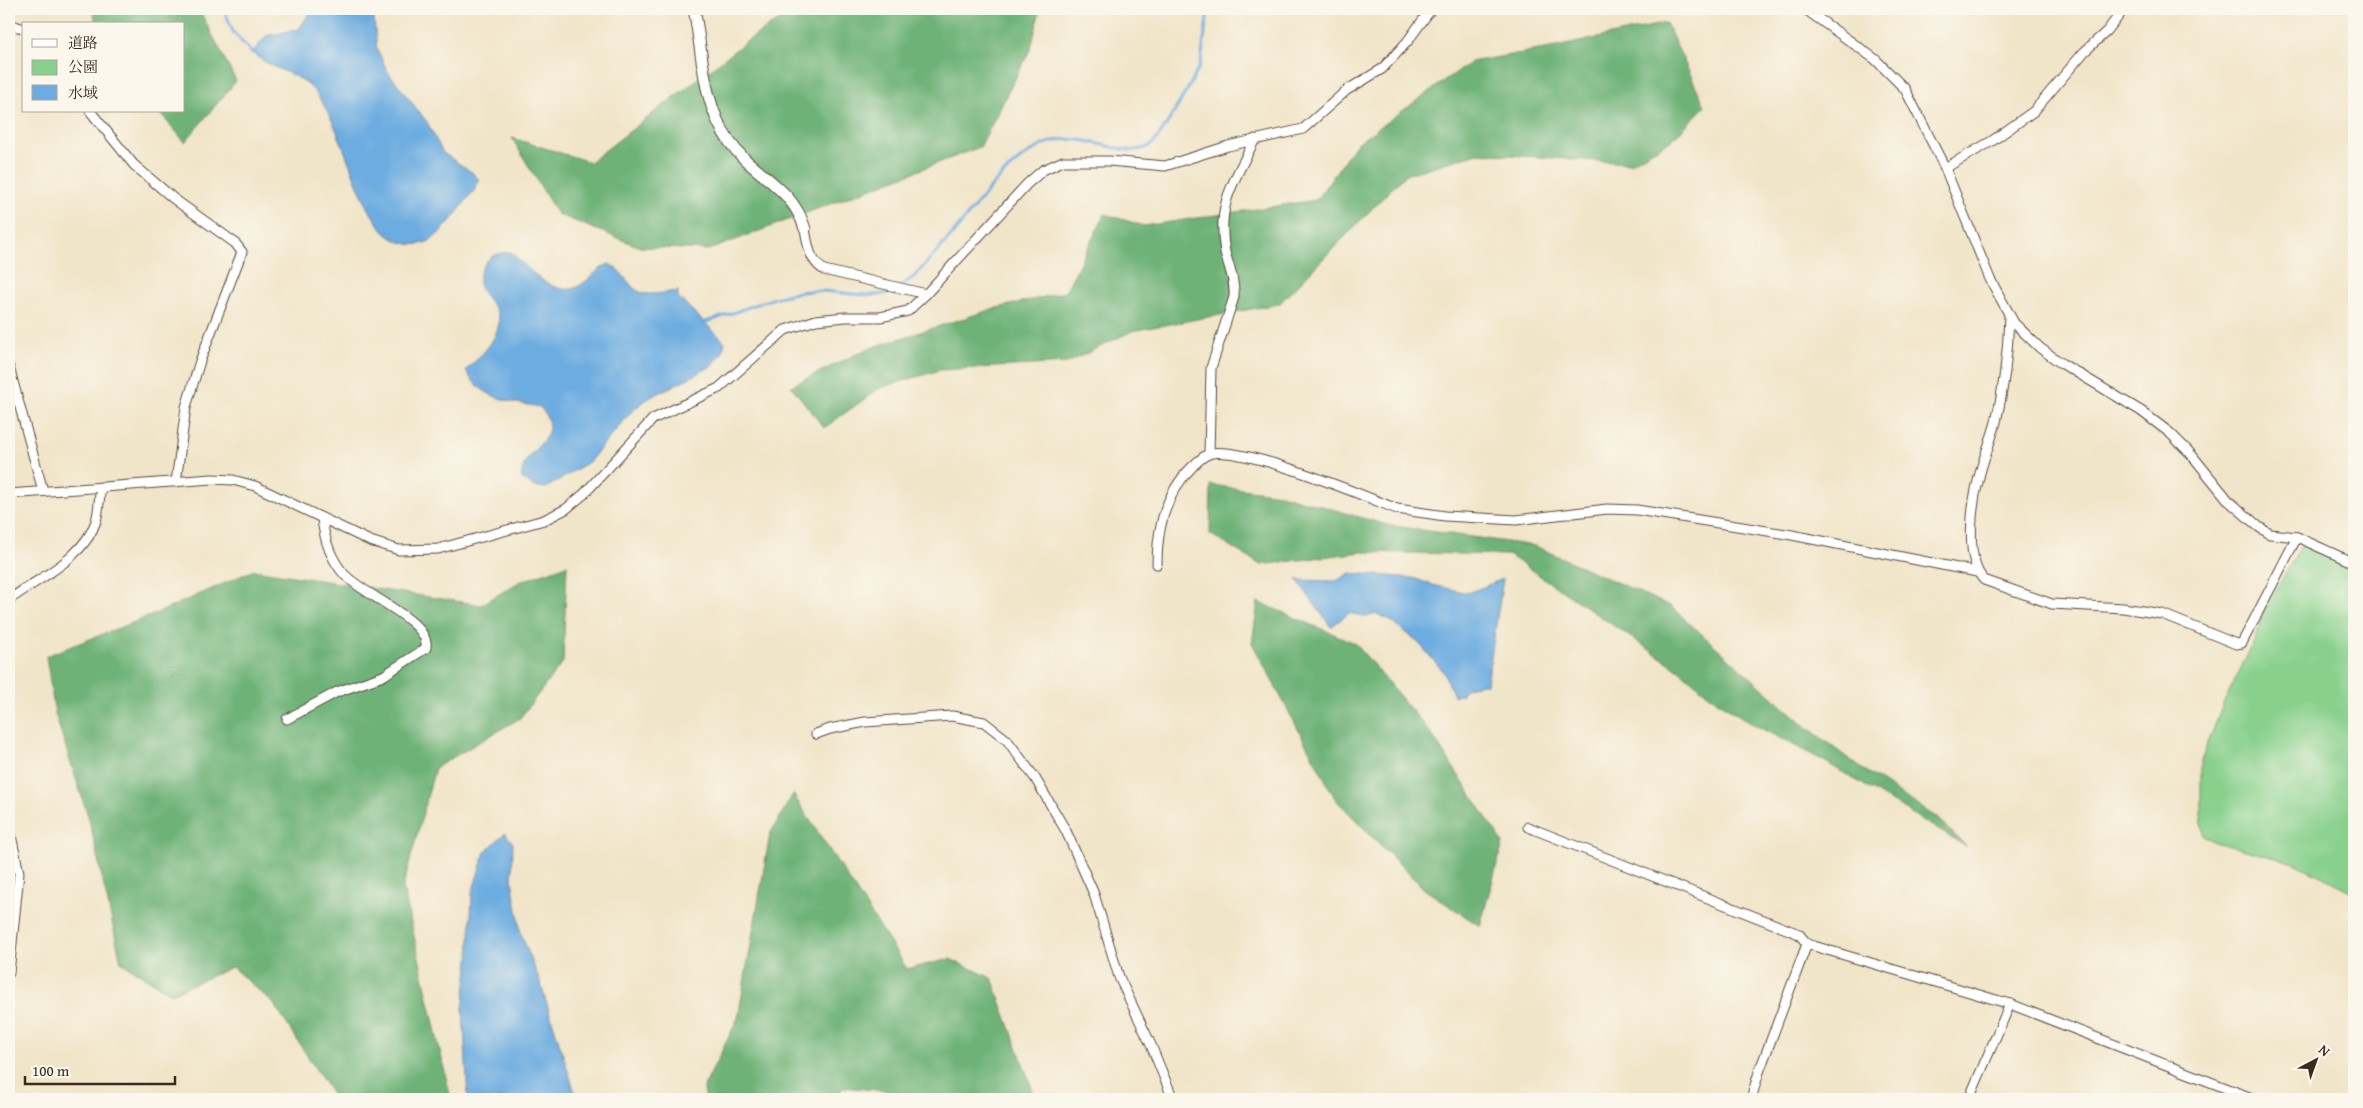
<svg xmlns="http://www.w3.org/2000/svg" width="2363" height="1108" font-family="'Gentium Book Plus','Noto Serif JP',serif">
<rect width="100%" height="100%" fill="#fbf7ec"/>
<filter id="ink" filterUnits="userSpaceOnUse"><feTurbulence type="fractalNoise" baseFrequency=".02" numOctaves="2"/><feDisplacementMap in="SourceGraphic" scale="10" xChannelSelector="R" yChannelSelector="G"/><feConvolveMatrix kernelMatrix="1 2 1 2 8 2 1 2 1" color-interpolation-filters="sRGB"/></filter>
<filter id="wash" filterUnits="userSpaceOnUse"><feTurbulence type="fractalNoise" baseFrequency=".0096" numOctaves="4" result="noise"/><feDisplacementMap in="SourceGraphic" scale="20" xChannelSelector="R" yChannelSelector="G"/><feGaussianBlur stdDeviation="1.12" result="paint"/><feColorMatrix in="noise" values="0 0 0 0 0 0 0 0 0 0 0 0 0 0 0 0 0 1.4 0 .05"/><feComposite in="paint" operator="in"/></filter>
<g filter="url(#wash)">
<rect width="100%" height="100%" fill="#f1e5c9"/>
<polygon fill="#88d08c" stroke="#627d55" points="2302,544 2354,568 2354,893 2295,863 2214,842 2203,835 2201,814 2201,761 2224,702 2255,640 2263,612"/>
<g fill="#6eb278" stroke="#546e4b">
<polygon points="93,9 199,9 236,81 185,142 158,111 184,111 184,24 96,24"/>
<polygon points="796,9 1040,10 1031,48 980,147 709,250 640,247 557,214 512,138 590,162 747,41"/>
<polygon points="1666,23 1705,106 1672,140 1630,163 1478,153 1405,175 1279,304 1132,331 1067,363 940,370 880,388 824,428 791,386 867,349 993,309 1065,292 1105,214 1144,226 1316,200 1356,144 1471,62 1556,47"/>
<polygon points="1211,485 1280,494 1387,525 1535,546 1670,606 1802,723 1862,769 1936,817 1967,847 1824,761 1749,722 1710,696 1678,669 1509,555 1361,552 1261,565 1210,534"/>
<polygon points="567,565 563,662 520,718 435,768 403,887 451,1099 335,1099 274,1004 232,967 171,994 121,962 89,819 55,714 46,656 160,612 254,570 481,605 519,582"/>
<polygon points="1258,602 1355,643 1430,732 1503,843 1480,926 1424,889 1336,800 1252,643"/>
<polygon points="793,794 907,969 950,959 992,978 1036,1099 943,1099 941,1096 843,1087 836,1099 705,1099 704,1087 738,1018 770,834"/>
</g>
<g fill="#6cace0" stroke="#546b7f">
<path d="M312,9H373L377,49L388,72L427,122L443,153L473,173L479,180L476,188C463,204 450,224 434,238C418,251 391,243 380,227C351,187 345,133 316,93C304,77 287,74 271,65C264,62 258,57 252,53L266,36L299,29Z"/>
<path d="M511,252C526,266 553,298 577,287C589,281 596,269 609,264C622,270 625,280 635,289C645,298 665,292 678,291V297L725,342L722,353L712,366L649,398L633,410L589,462L546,488L535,487L522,479C518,447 569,442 540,407C511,402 480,399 466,370C479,357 496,343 499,323C501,300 466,294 484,265C491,254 499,253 511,252Z"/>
<path d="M1350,573L1413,578L1433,585L1468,593L1503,579L1487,684C1477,684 1465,686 1461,695L1454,696L1443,671L1416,640L1388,619L1377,614L1366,617L1349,613L1331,627L1297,580L1336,581Z"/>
<polygon points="505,833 513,843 512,880 521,934 540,982 577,1099 468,1099 463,1009 469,960 472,893 485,852"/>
</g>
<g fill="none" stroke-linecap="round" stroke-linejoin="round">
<g stroke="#6cace0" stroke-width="3">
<polyline points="224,9 233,32 252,53"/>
<path d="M900,286L914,277C929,260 945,244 959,226C984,196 1007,162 1043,145C1069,133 1092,143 1117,148C1128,151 1141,151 1151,145C1159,140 1198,73 1201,61C1204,44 1205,26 1209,9"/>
<path d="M702,323C741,313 779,290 819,291C843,291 873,301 895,290"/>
</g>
</g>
</g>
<g filter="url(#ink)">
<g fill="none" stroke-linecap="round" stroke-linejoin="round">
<defs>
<g id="minor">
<polyline points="1805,9 1875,59 1905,89 1945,168 1990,279 2014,323 2040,348 2061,363 2141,411 2170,433 2191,454 2229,501 2259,527 2270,534 2297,537 2354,563"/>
<polyline points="9,24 24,29"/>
<polyline points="90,111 134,165 174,199 235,243 242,252 200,361 186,407 176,482"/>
<polyline points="1945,168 1992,141 2034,111 2084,52 2107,31 2124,9"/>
<path d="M805,229C808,245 809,260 824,270L926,294"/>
<path d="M2009,316C2008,351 2004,388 1996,422C1991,441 1983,459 1979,477C1972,503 1964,559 1984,580L2052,604L2123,608L2162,614L2236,644L2242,643L2297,537"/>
<polyline points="9,367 43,491"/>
<path d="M1209,454L1211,368L1234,297C1235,281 1229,267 1225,252C1216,203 1235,180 1255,139"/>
<polyline points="9,494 212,479 233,480 255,486 370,541 399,550 438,549 544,520 566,509 584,494 653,419 719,388 785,330 816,320 846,317 880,317 908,311 926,294 1027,184 1043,170 1063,161 1109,161 1165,166 1228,146 1303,129 1347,90 1382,69 1407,42 1431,9"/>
<path d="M1157,564C1157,528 1166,492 1193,466C1198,461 1204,455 1211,453C1247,447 1359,494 1397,509L1445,516L1516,520L1607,509L1637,510L1792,535L1977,572"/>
<path d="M9,600C38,578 84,559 96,521C99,511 99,498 101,487"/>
<path d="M287,719L337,692L383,676L426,648C431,621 361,594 344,574C330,558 324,538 322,518"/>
<polyline points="816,734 830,729 865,722 952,716 984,722 1007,740 1035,778 1066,831 1094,894 1119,977 1151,1045 1173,1099"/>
<polyline points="9,826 19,873 9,973"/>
<polyline points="1528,827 1799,934 1807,944 2010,1004 2254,1099"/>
<polyline points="1751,1099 1759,1072 1807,944"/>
<polyline points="1969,1099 2010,1004"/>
</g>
<path id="tertiary" d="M694,9C703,53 702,103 729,141C753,176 792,185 805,229"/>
</defs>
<use href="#minor" stroke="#564638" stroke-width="11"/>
<use href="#tertiary" stroke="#564638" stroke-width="13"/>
<use href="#minor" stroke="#fff" stroke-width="9"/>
<use href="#tertiary" stroke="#fff" stroke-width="11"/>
</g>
</g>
<rect width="2363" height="1108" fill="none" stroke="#fbf7ec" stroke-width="30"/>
<rect x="22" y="22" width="162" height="90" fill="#fbf7ec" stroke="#aea59a"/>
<rect x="32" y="39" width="25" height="8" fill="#ffffff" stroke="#aea59a"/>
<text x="68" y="48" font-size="15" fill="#3b2a1e">道路</text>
<rect x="32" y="60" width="25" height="15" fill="#88d08c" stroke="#aea59a"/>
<text x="68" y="72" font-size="15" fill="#3b2a1e">公園</text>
<rect x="32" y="85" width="25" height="15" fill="#6cace0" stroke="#aea59a"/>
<text x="68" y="98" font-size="15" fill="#3b2a1e">水域</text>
<g transform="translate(2316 1060) rotate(41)" stroke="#fbf7ec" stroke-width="4" paint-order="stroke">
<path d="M0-4L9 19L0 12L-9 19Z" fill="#3b2a1e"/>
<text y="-8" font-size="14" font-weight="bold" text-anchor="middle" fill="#3b2a1e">N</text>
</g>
<path d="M25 1076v8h150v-8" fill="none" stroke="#3b2a1e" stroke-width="2.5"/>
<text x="32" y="1076" font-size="15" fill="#3b2a1e" stroke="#fbf7ec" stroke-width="4" paint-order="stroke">100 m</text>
</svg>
